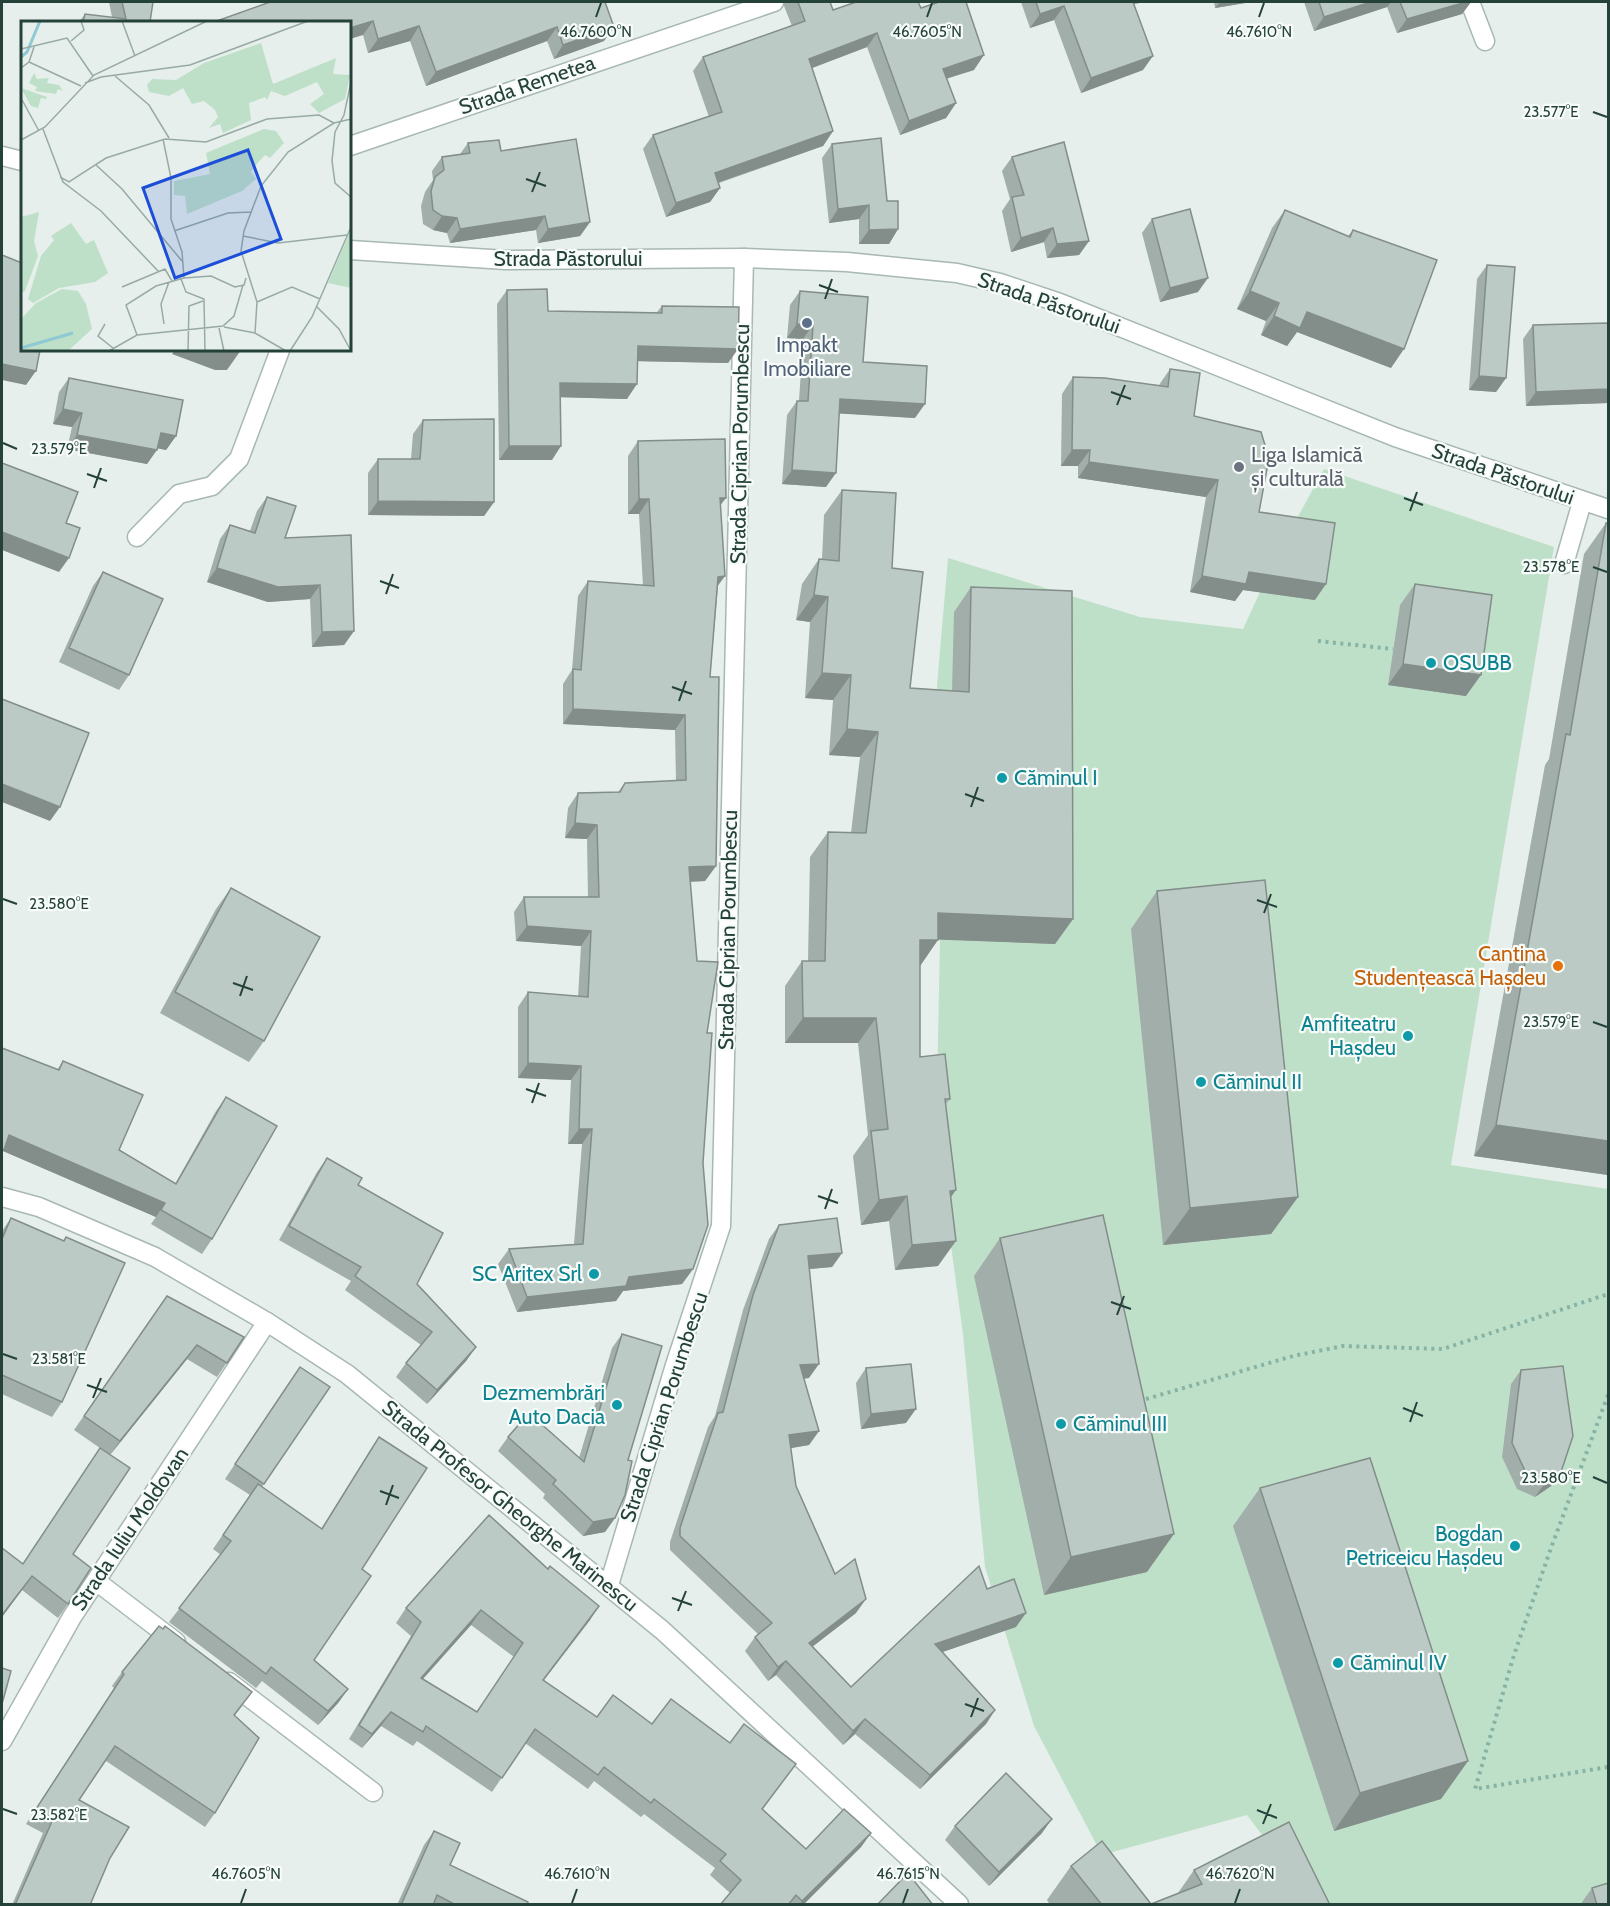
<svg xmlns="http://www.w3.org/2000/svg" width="1610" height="1906" font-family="Cabin,sans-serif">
<rect width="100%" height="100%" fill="#e6efeb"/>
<polygon fill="#bfe0c8" points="1324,469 1554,547 1451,1165 1608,1189 1608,1904 1314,1904 1247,1815 1102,1855 1034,1726 985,1567 963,1334 936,1135 941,894 937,685 948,558 1140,617 1243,629 1278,553"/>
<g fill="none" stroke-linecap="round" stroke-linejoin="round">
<defs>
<g id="minor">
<polyline points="1470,2 1485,41"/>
<polyline points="350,146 774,2"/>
<polyline points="2,156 22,161"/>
<polyline points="350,250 506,260 744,258 847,262 957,273 1000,283 1060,303 1395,437 1608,509"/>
<polyline points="137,537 179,494 212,486 239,459 280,350"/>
<polyline points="1564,564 1582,502"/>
<polyline points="2,1197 39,1207 155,1257 267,1322 347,1374 662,1630 959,1904"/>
<polyline points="96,1581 176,1642"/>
<polyline points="609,1585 675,1365 721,1226 744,258"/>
<polyline points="229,1682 373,1792"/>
<polyline points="2,1741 72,1617 267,1322"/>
</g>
</defs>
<use href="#minor" stroke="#a8b8b2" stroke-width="21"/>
<g stroke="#86b3a5" stroke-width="4" stroke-dasharray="3 4.5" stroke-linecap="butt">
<polyline points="1318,641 1393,649"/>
<polyline points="1608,1395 1551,1548 1514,1655 1475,1789 1608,1767"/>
<polyline points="1146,1399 1293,1356 1343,1346 1443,1349 1608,1294"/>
</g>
<use href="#minor" stroke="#fff" stroke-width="18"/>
</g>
<g fill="#a1aea9" fill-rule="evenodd">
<polygon points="109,2 153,2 150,22 79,22 85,14 112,17"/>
<polygon points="605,2 604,41 554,59 547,41 426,86 410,41 368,53 363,35 350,22"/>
<polygon points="784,2 830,2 833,10 921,8 974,70 947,78 956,103 946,118 900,135 867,47 812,68 833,131 823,146 719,183 720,188 710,202 666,217 643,149 653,135 709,117 693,71 703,57 792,26 784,6"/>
<polygon points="1021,2 1146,2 1133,4 1143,70 1081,93 1054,20 1030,28"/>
<polygon points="1214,2 1251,2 1215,8"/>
<polygon points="1304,2 1471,2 1462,14 1397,33 1387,7 1314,31"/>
<polygon points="468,143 501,151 590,222 580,236 538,243 536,230 450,243 447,233 433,230 423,224 421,206 425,192 433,180 432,171 442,157 460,154"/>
<polygon points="832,144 898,229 889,244 859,244 859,219 829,223 822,158"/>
<polygon points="1012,157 1089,241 1079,255 1047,258 1044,242 1011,252 1002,211 1010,199 1002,171"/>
<polygon points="1285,210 1348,236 1353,230 1391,368 1297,332 1287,346 1261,335 1266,321 1237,309 1272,228"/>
<polygon points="1152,219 1198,292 1160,302 1142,233"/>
<polygon points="1487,265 1506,378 1496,392 1469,390 1477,279"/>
<polygon points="507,290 548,311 657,312 662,306 738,349 728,363 638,361 627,399 561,397 552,460 499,460 497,304"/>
<polygon points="800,291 863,362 915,418 839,413 826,487 782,484 787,415 797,401 799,401 803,339 787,338 790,305"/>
<polygon points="1608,323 1608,403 1526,406 1523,339 1533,325"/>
<polygon points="1170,369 1194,416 1259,512 1315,600 1243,590 1235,601 1190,592 1206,497 1078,478 1078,466 1061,466 1062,394 1073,377 1159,385"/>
<polygon points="69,378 176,436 166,450 157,448 147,464 67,449 72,427 53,424 59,392"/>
<polygon points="423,420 494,502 484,516 368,515 368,473 378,459 411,459 413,434"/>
<polygon points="638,441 721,505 718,587 710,677 716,866 705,881 690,882 697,961 707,1033 693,1269 682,1284 623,1291 616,1301 517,1312 498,1264 509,1249 574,1244 582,1144 568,1144 571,1080 518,1078 518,1007 528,992 578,997 581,946 516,941 514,912 524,897 588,897 587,839 565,838 568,808 578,793 618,792 625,783 676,781 675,730 563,724 563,684 572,670 578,596 588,581 643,586 639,514 628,514 628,456"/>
<polygon points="842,490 892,568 910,688 952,691 954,612 971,587 1073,919 1055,944 938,939 920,966 920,1057 950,1099 945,1105 951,1198 938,1266 895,1270 889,1221 861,1225 853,1156 868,1135 858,1043 785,1043 785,986 802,961 808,961 810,857 828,832 851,833 860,757 829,755 833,700 805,698 810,622 796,620 802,584 819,559 822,559 824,515"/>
<polygon points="267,497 285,538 354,631 344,645 312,647 310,599 268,602 207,582 220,539 230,525 250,531 257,511"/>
<polygon points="1606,523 1608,524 1608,1175 1474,1156 1545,765 1549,759 1584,554"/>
<polygon points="103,572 129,675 119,690 59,662 93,586"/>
<polygon points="1415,584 1466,696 1388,685 1400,605"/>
<polygon points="231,888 264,1041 249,1062 160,1013 216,909"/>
<polygon points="1157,891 1298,1197 1271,1234 1163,1245 1131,929"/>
<polygon points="2,1048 57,1070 63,1061 119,1150 175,1184 216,1111 226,1097 212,1239 202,1254 151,1224 156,1217 3,1151 2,1153"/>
<polygon points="327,1158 358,1185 417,1284 476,1347 466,1361 427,1404 396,1377 406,1363 421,1345 345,1290 351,1281 279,1240 317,1172"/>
<polygon points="11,1218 63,1241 66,1237 62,1402 52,1417 2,1394 2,1231"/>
<polygon points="779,1225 842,1253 832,1267 810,1269 809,1378 804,1379 819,1431 809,1445 791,1448 796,1486 835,1574 856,1613 812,1647 851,1687 987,1589 1016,1627 942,1652 995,1710 986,1724 920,1789 855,1734 843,1745 776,1675 768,1681 745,1651 755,1637 758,1634 670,1550 670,1542 708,1427 715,1416 743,1310 769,1239"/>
<polygon points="1000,1238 1147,1572 1044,1595 974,1276"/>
<polygon points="167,1296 244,1337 217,1377 187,1359 110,1455 74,1430"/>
<polygon points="622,1334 628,1460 615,1518 605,1532 583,1536 543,1498 545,1494 498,1451 508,1437 579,1458 612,1348"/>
<polygon points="866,1368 906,1423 861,1429 856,1383"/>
<polygon points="1521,1370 1561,1472 1551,1486 1535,1497 1517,1489 1502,1457 1511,1384"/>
<polygon points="290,1381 330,1387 262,1487 321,1529 369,1452 379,1437 362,1569 314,1660 348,1689 338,1703 318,1725 262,1681 256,1688 169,1622 221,1555 213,1549 250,1495 225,1479"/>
<polygon points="1260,1488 1468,1761 1441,1799 1334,1831 1233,1526"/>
<path d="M489,1515L590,1620L544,1680L597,1717L652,1724L730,1743L796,1764L763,1809L806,1849L871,1833L861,1847L803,1905H720L730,1893L710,1875L715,1868L644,1814L641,1817L594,1781L588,1789L525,1743L492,1792L417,1741L413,1746L381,1726L362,1748L349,1739L411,1636L396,1623L406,1608ZM471,1625L514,1657L477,1712L423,1679Z"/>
<polygon points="2,1548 22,1563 73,1554 68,1604 58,1618 22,1590 2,1617"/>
<polygon points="122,1672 242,1706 235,1715 215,1813 205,1827 106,1761 79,1800 110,1858 90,1905 12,1905 43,1833 26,1824 114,1688 112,1686"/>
<polygon points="955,1826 1042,1833 989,1886 945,1840"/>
<polygon points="434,1831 450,1865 527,1905 397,1905 424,1845"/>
<polygon points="1071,1866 1151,1904 1178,1893 1194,1870 1330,1905 1050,1905 1047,1900"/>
<polygon points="1592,1888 1608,1905 1580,1905"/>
</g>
<g fill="#838d89">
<polygon points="1123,2 1146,2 1119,6"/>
<polygon points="1220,2 1251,2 1215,8"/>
<polygon points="1371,2 1391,2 1387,7 1314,31 1324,17"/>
<polygon points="1466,2 1471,2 1462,14 1397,33 1407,19"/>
<polygon points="1064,6 1054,20 1030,28 1040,14"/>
<polygon points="373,21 363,35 350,39 350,28"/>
<polygon points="419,26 410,41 368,53 378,39"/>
<polygon points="557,27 547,41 426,86 436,72"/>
<polygon points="614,27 604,41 554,59 563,45"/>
<polygon points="877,33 867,47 799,73 809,59"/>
<polygon points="984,55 974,70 933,83 943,69"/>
<polygon points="1153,56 1143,70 1081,93 1091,78"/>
<polygon points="956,103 946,118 900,135 909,121"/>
<polygon points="833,131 823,146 705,187 715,173"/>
<polygon points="720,188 710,202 666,217 676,203"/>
<polygon points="869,205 859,219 829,223 838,209"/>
<polygon points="442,216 457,218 447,233 433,230"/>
<polygon points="545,216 536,230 450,243 460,229"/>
<polygon points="590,222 580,236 538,243 548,229"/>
<polygon points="1053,228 1044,242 1011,252 1021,238"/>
<polygon points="898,229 889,244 859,244 869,230"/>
<polygon points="1089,241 1079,255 1047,258 1057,244"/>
<polygon points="1208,278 1198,292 1160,302 1170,288"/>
<polygon points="1250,291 1279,303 1266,321 1237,309"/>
<polygon points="1307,312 1404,349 1391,368 1297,332 1287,346 1261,335 1274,316"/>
<polygon points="797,324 813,325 803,339 787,338"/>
<polygon points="638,346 738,349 728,363 628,361"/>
<polygon points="175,350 241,350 227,370 215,370 172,354"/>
<polygon points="2,364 36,371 26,385 2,380"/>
<polygon points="1479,376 1506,378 1496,392 1469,390"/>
<polygon points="560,383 637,384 627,399 550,397"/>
<polygon points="1608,389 1608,403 1526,406 1536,392"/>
<polygon points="840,399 925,404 915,418 830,413"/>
<polygon points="63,409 82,413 72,427 53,424"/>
<polygon points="161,433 176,436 166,450 151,447"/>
<polygon points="77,435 157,450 147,464 67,449"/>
<polygon points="509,446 561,446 552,460 499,460"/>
<polygon points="1072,450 1090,450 1078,466 1061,466"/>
<polygon points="1089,462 1218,480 1206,497 1078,478"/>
<polygon points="792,470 836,473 826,487 782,484"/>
<polygon points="720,498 726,498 715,512"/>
<polygon points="639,499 649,499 639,514 628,514"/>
<polygon points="378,501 494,502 484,516 368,515"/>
<polygon points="2,532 69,558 59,572 2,550"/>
<polygon points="217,568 320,585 310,599 268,602 207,582"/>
<polygon points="1249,572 1326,584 1315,600 1243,590 1235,601 1190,592 1202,576"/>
<polygon points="725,576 714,591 718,577"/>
<polygon points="814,595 828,597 810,622 796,620"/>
<polygon points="354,631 344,645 312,647 322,632"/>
<polygon points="1403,664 1481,675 1466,696 1388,685"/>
<polygon points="822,673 851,675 833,700 805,698"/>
<polygon points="573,709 685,715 675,730 563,724"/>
<polygon points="847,729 878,732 860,757 829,755"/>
<polygon points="2,784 60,807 50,821 2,802"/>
<polygon points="575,823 597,825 587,839 565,838"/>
<polygon points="716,866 705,881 679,882 689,867"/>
<polygon points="938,913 1073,919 1055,944 921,939"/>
<polygon points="527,926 591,931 581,946 516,941"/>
<polygon points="920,940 938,940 920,966"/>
<polygon points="803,1018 876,1018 858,1043 785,1043"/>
<polygon points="528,1063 581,1066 571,1080 518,1078"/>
<polygon points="1496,1125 1608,1141 1608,1175 1474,1156"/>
<polygon points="579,1129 592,1129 582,1144 568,1144"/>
<polygon points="9,1135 165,1203 156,1217 3,1151 2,1153 2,1147"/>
<polygon points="956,1190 938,1215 950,1191"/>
<polygon points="907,1196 889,1221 861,1225 879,1200"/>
<polygon points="1298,1197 1271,1234 1163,1245 1190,1208"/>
<polygon points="956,1241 938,1266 895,1270 912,1245"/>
<polygon points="842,1253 832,1267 798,1270 808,1256"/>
<polygon points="693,1269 682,1284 623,1291 616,1301 517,1312 527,1297 629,1277"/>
<polygon points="197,1345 187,1359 110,1455 120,1441"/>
<polygon points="476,1347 466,1361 427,1404 437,1390"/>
<polygon points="819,1364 809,1378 790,1379 800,1365"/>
<polygon points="916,1409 906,1423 861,1429 871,1414"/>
<polygon points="819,1431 809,1445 780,1450 789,1435"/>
<polygon points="1561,1472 1551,1486 1535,1497 1545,1483"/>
<polygon points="615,1518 605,1532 583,1536 593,1522"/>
<polygon points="1174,1534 1147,1572 1044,1595 1071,1557"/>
<polygon points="32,1576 22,1590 2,1617 2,1615"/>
<polygon points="866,1599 856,1613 799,1657 809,1643"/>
<polygon points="599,1606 590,1620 533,1694 543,1680"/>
<polygon points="481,1610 471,1625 411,1692 421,1678"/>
<polygon points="1026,1613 1016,1627 925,1658 935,1644"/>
<polygon points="786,1661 776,1675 768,1681 778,1667"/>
<polygon points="348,1689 338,1703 318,1725 328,1711"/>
<polygon points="995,1710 986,1724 920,1789 930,1775"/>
<polygon points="391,1712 381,1726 362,1748 372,1734"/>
<polygon points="865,1719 855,1734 843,1745 853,1731"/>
<polygon points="1468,1761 1441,1799 1334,1831 1360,1793"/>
<polygon points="1052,1819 1042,1833 989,1886 999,1872"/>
<polygon points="871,1833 861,1847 803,1905 800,1905 802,1901"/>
</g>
<g fill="#bbcac4" stroke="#838d89" stroke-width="1.5" fill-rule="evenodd">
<polygon points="122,2 153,2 150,22 83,22 85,14 126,19"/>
<polygon points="270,2 605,2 614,27 563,45 557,27 436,72 419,26 378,39 373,21 350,28 350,22 214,22"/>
<polygon points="798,2 830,2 833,10 856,2 918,2 921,8 939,2 966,2 984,55 943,69 956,103 909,121 877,33 809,59 833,131 715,173 720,188 676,203 653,135 722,112 703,57 805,21"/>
<polygon points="1036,2 1133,2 1153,56 1091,78 1064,6 1040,14"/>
<polygon points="1319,2 1371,2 1324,17"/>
<polygon points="1400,2 1466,2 1407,19"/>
<polygon points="881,138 887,201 898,201 898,229 869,230 869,205 838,209 832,144"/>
<polygon points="576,139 590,222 548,229 545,216 460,229 457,218 442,216 433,210 431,191 435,177 444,170 442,157 470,153 468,143 499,140 501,151"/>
<polygon points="1064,142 1089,241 1057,244 1053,228 1021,238 1012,197 1024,195 1012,157"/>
<polygon points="1190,209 1208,278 1170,288 1152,219"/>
<polygon points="1285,210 1350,237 1353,230 1437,260 1404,349 1307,312 1300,328 1274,316 1279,303 1250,291"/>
<polygon points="2,255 22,263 22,350 40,350 36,371 2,364"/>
<polygon points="1487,265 1515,267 1506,378 1479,376"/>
<polygon points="547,289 548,311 662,313 662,306 739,307 738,349 638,346 637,384 560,383 561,446 509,446 507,290"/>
<polygon points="800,291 868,297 863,362 927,366 925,404 840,399 836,473 792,470 797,401 808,401 813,325 797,324"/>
<polygon points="1608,323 1608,389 1536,392 1533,325"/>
<polygon points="1170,369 1200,373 1194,416 1261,432 1269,458 1259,512 1335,523 1326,584 1249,572 1246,584 1202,576 1218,480 1089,462 1090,450 1072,450 1073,377 1105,378 1168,387"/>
<polygon points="69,378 183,400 176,436 161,433 157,450 77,435 82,413 63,409"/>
<polygon points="494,419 494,502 378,501 378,459 420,459 423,420"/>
<polygon points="725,439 726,498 720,498 725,576 718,577 710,677 719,677 716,866 689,867 697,961 718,962 707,1033 712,1033 703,1163 708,1225 693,1269 629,1277 626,1286 527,1297 509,1249 583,1244 592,1129 579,1129 581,1066 528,1063 528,992 588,997 591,931 527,926 524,897 599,897 597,825 575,823 578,793 620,792 625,783 686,780 685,715 573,709 573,669 581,670 588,581 654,586 649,499 639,499 638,441"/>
<polygon points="2,463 78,492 66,523 80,528 69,558 2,532"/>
<polygon points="842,490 896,493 892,568 923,572 910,688 969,692 971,587 1072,591 1073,919 938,913 938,940 920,940 920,1057 945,1054 950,1099 945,1099 956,1190 950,1191 956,1241 912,1245 907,1196 879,1200 871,1131 888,1129 876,1018 803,1018 802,961 825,961 828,832 866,833 878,732 847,729 851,675 822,673 828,597 814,595 819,559 839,561"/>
<polygon points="267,497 296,506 285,538 351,535 354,631 322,632 320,585 278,587 217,568 230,525 255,533"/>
<polygon points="1606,523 1608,524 1608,1141 1496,1125 1566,734 1570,735"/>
<polygon points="103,572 163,599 129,675 69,648"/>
<polygon points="1415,584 1492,595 1481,675 1403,664"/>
<polygon points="2,699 89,733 60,807 2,784"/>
<polygon points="1265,880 1298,1197 1190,1208 1157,891"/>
<polygon points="231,888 320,937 264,1041 175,992"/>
<polygon points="2,1048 59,1070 63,1061 143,1095 119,1150 176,1184 226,1097 277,1126 212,1239 161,1210 165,1203 9,1135 4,1150 2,1149"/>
<polygon points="327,1158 362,1178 358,1185 443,1233 417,1284 476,1347 437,1390 406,1363 432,1332 355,1276 361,1267 289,1226"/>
<polygon points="1103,1215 1174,1534 1071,1557 1000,1238"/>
<polygon points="11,1218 64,1241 66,1237 125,1263 62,1402 2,1375 2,1239"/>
<polygon points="837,1218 842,1253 808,1256 819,1364 800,1365 819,1431 789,1435 796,1486 835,1574 855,1559 866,1599 809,1643 851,1687 979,1566 987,1589 1014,1579 1026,1613 935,1644 995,1710 930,1775 865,1719 853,1731 786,1661 778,1667 755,1637 772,1623 680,1536 680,1528 718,1413 723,1412 753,1295 779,1225"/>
<polygon points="167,1296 244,1337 227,1363 197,1345 120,1441 84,1416"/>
<polygon points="622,1334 662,1346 628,1460 632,1461 625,1495 615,1518 593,1522 553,1484 556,1480 508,1437 529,1413 584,1462"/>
<polygon points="911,1364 916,1409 871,1414 866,1368"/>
<polygon points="1563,1366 1573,1436 1561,1472 1545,1483 1527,1475 1512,1443 1521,1370"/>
<polygon points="300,1367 330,1387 264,1484 235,1464"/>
<polygon points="379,1437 427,1468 362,1569 371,1576 314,1660 348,1689 328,1711 271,1667 266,1674 179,1608 231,1541 223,1535 258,1484 322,1529"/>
<polygon points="100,1448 130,1468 73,1554 91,1568 68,1604 32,1576 2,1615 2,1548 23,1564"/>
<polygon points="1370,1458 1468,1761 1360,1793 1260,1488"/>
<path d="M489,1515L548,1569L550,1566L599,1606L543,1680L597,1717L613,1695L652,1724L671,1699L730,1743L744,1724L796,1764L762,1809L806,1849L844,1809L871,1833L802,1901L796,1895L788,1905H720L741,1880L720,1861L726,1854L654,1799L651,1803L604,1767L598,1775L535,1729L502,1778L426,1726L423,1732L391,1712L372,1734L359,1725L421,1622L406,1608ZM481,1610L523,1643L477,1712L421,1678Z"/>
<polygon points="159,1626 163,1629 165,1626 252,1692 234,1715 259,1738 215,1813 115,1746 79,1800 129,1827 110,1858 90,1905 15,1905 53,1819 36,1809 124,1674 122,1672"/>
<polygon points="2,1668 11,1671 2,1704"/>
<polygon points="1006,1773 1052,1819 999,1872 955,1826"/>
<polygon points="1289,1822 1330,1905 1102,1905 1071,1866 1102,1841 1151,1904 1202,1884 1194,1870"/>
<polygon points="434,1831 460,1843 450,1865 528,1902 527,1905 456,1905 437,1895 433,1905 401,1905"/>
<polygon points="908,1873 933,1905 877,1905"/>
<polygon points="1608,1883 1608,1905 1597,1905 1592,1888"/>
</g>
<path fill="none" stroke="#24423a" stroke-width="2" d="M596,17L601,3M927,17L932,3M1259,17L1264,3M1593,112L1607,117M526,179L546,186M532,192L540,172M819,285L838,292M825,299L832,279M1111,392L1131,399M1117,405L1125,385M3,443L17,449M87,474L107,481M94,488L101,468M1404,498L1423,505M1410,511L1417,492M1593,567L1607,572M380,581L399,588M386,594L393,574M672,687L692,694M679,701L686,681M965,794L984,801M971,807L978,787M3,899L17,904M1257,900L1277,907M1264,913L1271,894M233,983L253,990M240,996L247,976M1593,1022L1607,1027M526,1089L546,1096M532,1103L539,1083M818,1196L838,1203M825,1209L832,1189M1111,1302L1131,1309M1117,1315L1124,1296M3,1354L17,1359M87,1385L107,1392M93,1398L101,1378M1403,1408L1423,1416M1410,1422L1417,1402M1593,1477L1607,1483M380,1491L399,1498M386,1505L393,1485M672,1598L692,1605M678,1611L686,1591M965,1704L984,1711M971,1717L978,1698M3,1809L17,1814M1257,1810L1277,1818M1263,1824L1271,1804M241,1903L246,1889M572,1903L577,1889M903,1903L908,1889M1235,1903L1240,1889"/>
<circle fill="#5c6f8a" stroke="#f7fbf9" stroke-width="2" cx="807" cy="323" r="6"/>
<circle fill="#6b7280" stroke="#f7fbf9" stroke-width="2" cx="1239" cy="467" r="6"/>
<g fill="#0f9aa8" stroke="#f7fbf9" stroke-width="2">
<circle cx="1431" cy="663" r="6"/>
<circle cx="1002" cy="778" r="6"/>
<circle cx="1408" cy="1036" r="6"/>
<circle cx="1201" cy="1082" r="6"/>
<circle cx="594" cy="1274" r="6"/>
<circle cx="617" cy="1405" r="6"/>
<circle cx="1061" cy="1424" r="6"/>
<circle cx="1515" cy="1546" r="6"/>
<circle cx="1338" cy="1663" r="6"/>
</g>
<circle fill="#e8710a" stroke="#f7fbf9" stroke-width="2" cx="1558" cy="966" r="6"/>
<g text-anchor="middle" stroke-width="4.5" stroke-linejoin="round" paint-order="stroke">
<g font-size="21" fill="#24423a" stroke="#f7fbf9">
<text transform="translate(527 85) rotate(-19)" y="7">Strada Remetea</text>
<text x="568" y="266">Strada Păstorului</text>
<text transform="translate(1049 303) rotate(19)" y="7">Strada Păstorului</text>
<text transform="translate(740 444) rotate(-89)" y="7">Strada Ciprian Porumbescu</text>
<text transform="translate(1503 474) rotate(19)" y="7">Strada Păstorului</text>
<text transform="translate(728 930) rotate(-89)" y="7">Strada Ciprian Porumbescu</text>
<text transform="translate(664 1407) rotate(-72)" y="7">Strada Ciprian Porumbescu</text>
<text transform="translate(510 1506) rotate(39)" y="7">Strada Profesor Gheorghe Marinescu</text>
<text transform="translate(130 1529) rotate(-56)" y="7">Strada Iuliu Moldovan</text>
</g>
<g font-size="21" fill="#4e5e75" stroke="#f7fbf9">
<text x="807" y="352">Impakt<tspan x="807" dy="24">Imobiliare</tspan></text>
</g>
<g font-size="21" fill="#5b616d" stroke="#f7fbf9" text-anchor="start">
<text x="1251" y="462">Liga Islamică<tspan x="1251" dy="24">și culturală</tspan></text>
</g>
<g font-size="21" fill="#0d838f" stroke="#f7fbf9" text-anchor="start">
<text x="1443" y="670">OSUBB</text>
<text x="1014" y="785">Căminul I</text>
<text x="1396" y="1031" text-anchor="end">Amfiteatru<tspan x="1396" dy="24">Hașdeu</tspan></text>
<text x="1213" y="1089">Căminul II</text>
<text x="582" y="1281" text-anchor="end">SC Aritex Srl</text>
<text x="605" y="1400" text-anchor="end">Dezmembrări<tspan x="605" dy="24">Auto Dacia</tspan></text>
<text x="1073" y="1431">Căminul III</text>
<text x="1503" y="1541" text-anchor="end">Bogdan<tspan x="1503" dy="24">Petriceicu Hașdeu</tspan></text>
<text x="1350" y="1670">Căminul IV</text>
</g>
<g font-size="21" fill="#c56008" stroke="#f7fbf9" text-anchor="end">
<text x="1546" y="961">Cantina<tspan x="1546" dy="24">Studențească Hașdeu</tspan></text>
</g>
</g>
<g transform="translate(21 21)">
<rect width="330" height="330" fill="#e6efeb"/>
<path d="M240,22L252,63L315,37L312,53L329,54L324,78L298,92L289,83L303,73L296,61L264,75L250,70L246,79L244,76L228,82L230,99L202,112L199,103L188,107L197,96L194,89L183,80L171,83L162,67L148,75L128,71L126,64L131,58L155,59L183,42ZM13,52L16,58L28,57L26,62L38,64L42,70L37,68L35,73L14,70L16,66L8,62ZM0,67L26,76L25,78L20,77L17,87L10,85ZM243,108L255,110L263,122L249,137L244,134L233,146L230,151L235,158L221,170L166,193L164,175L153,174V160L189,153L185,132ZM18,191L13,220L17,235L4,270L0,272V196ZM50,202L65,223L73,219L87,252L74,261L38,267L12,282L7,278L20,235L33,219L30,215ZM330,209V267L307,262ZM41,268L57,270L65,283L71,308L47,330H0V298L15,282Z" fill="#bfe0c8"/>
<path fill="none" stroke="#8ec9d4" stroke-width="3" d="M0,36L6,31L19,0M0,327L52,312"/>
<path fill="none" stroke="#98aaa4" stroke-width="1.5" d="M101,0L114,35M50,20L63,9L60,0M0,28L46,17L72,55M8,41L60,65M0,47L8,41L13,26M94,55L128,84L148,117M330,61L323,94L314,111L311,140L314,162L330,176M64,62L80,56L169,44L287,0M0,77L18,110M22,108L42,161L80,190L138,251M142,118L150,157V198L161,231L163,257M0,119L24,106L73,54L186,0M75,144L101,168L161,240M39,156L48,161L85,137L144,118L185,121L246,98L298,94L313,102M153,210L207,192L230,191M222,215L257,222L326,214M160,258L165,271L183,278L184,330M101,266L144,248L151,260M236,281L271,266L299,278M295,285L318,308L330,330M84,303L77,315L92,327M143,303L140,283L148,261M203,306L234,312L265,330M198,307L203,330M234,312L236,281L220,230L223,210L240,165L267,131L313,102L330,98M116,314L105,284L135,265L163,257L190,255L214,266L223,264L225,257M88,330L116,314L202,305L213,295L222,264M167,330L168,285L182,280M269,330L291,296L330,206"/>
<path fill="#1d4ed8" fill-opacity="0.15" stroke="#1d4ed8" stroke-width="3" d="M227,129L260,218L154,257L122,167Z"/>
<rect width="330" height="330" fill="none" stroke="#24423a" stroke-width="3"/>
</g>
<g font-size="15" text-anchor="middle" fill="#24423a" stroke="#f7fbf9" stroke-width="4.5" stroke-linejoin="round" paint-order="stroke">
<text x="596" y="37">46.7600°N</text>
<text x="927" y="37">46.7605°N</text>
<text x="1259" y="37">46.7610°N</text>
<text x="1551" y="117">23.577°E</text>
<text x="59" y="454">23.579°E</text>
<text x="1551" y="572">23.578°E</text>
<text x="59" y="909">23.580°E</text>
<text x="1551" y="1027">23.579°E</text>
<text x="59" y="1364">23.581°E</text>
<text x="1551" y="1483">23.580°E</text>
<text x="59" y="1820">23.582°E</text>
<text x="246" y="1879">46.7605°N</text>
<text x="577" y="1879">46.7610°N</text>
<text x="908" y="1879">46.7615°N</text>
<text x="1240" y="1879">46.7620°N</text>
</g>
<rect width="1610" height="1906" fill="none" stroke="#24423a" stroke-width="6"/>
</svg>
